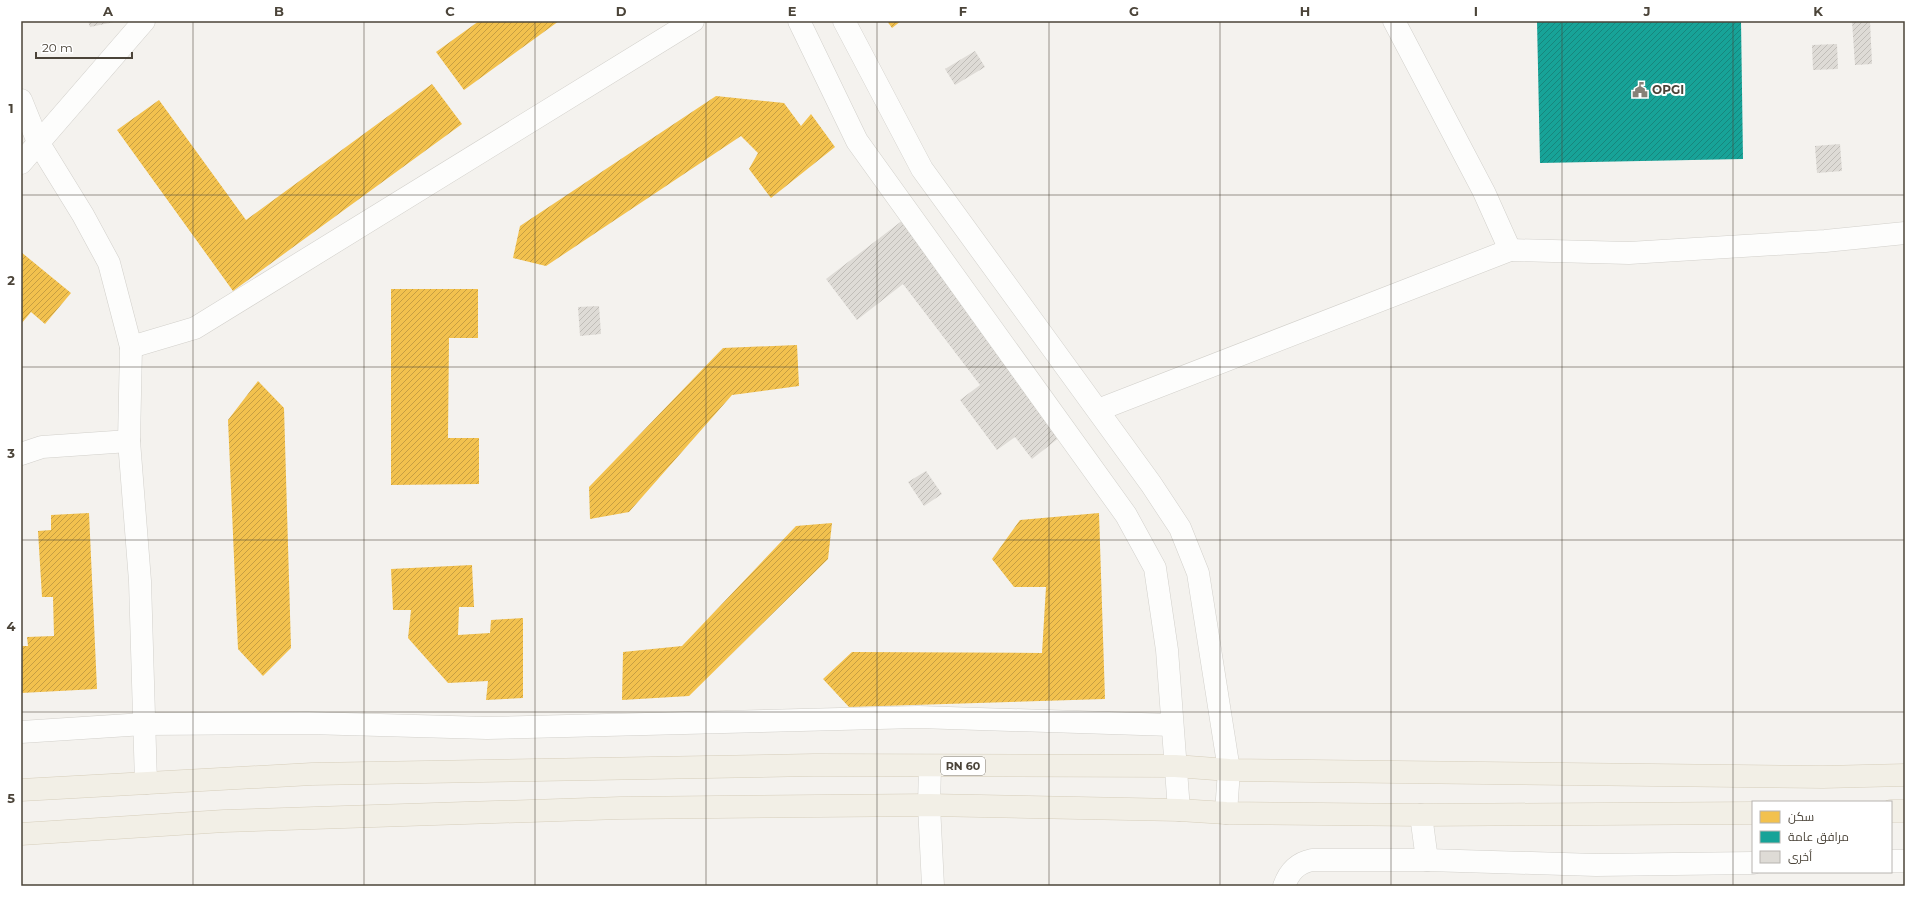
<svg xmlns="http://www.w3.org/2000/svg" width="1926" height="907" font-family="Montserrat,Cairo,sans-serif">
<defs>
<pattern id="homes-hatch" width="6" height="6" patternUnits="userSpaceOnUse"><rect width="6" height="6" fill="#f2c14e"/><path d="M-1 1l2-2M0 6l6-6M5 7l2-2" fill="none" stroke="#c69e42"/></pattern>
<pattern id="public-hatch" width="6" height="6" patternUnits="userSpaceOnUse"><rect width="6" height="6" fill="#17a398"/><path d="M-1 1l2-2M0 6l6-6M5 7l2-2" fill="none" stroke="#17867d"/></pattern>
<pattern id="building-hatch" width="6" height="6" patternUnits="userSpaceOnUse"><rect width="6" height="6" fill="#dedbd6"/><path d="M-1 1l2-2M0 6l6-6M5 7l2-2" fill="none" stroke="#c0bdb8"/></pattern>
</defs>
<rect width="100%" height="100%" fill="#f4f2ee"/>
<g fill="url(#homes-hatch)">
<polygon points="479,21 559,21 464,90 436,52"/>
<polygon points="887,21 901,21 892,28"/>
<polygon points="432,84 462,124 233,291 117,130 159,100 246,220"/>
<polygon points="716,96 784,103 801,126 811,114 835,147 771,198 749,169 758,153 741,136 546,266 513,258 520,226"/>
<polygon points="21,252 71,293 45,324 31,312 21,324"/>
<polygon points="391,289 478,289 478,338 449,338 448,438 479,438 479,484 391,485"/>
<polygon points="797,345 799,386 732,395 629,512 590,519 589,487 723,348"/>
<polygon points="258,381 284,408 291,648 263,676 238,649 228,420"/>
<polygon points="89,513 97,689 21,693 21,646 28,646 27,637 54,636 53,597 42,597 38,531 51,530 51,515"/>
<polygon points="1099,513 1105,699 849,707 823,679 852,652 1042,653 1046,587 1014,587 992,559 1020,520"/>
<polygon points="832,523 828,559 689,696 622,700 623,652 682,646 796,526"/>
<polygon points="472,565 474,607 459,607 458,635 490,633 491,620 523,618 523,698 486,700 488,681 448,683 408,638 411,610 393,610 391,569"/>
</g>
<polygon fill="url(#public-hatch)" points="1537,21 1741,21 1743,159 1540,163"/>
<g fill="url(#building-hatch)">
<polygon points="88,21 114,21 114,22 90,27"/>
<polygon points="1852,21 1870,21 1872,64 1855,65"/>
<polygon points="1837,44 1838,69 1813,70 1812,45"/>
<polygon points="975,51 985,67 955,85 945,69"/>
<polygon points="1840,144 1842,171 1817,173 1815,146"/>
<polygon points="907,217 1069,430 1032,459 1015,437 997,450 960,400 980,385 903,284 857,320 826,279"/>
<polygon points="599,306 601,334 580,336 578,307"/>
<polygon points="926,471 942,494 924,506 908,482"/>
</g>
<g fill="none" stroke-linecap="round" stroke-linejoin="round">
<defs>
<g id="street">
<polyline points="799,21 857,141 1126,515 1155,568 1167,650 1179,810"/>
<polyline points="844,21 922,169 1151,484 1180,528 1198,573 1229,770 1226,813"/>
<polyline points="21,100 38,142 83,215 109,263 131,347 129,441 42,447 21,454"/>
<polyline points="21,163 144,21"/>
<polyline points="1510,250 1629,253 1825,241 1905,233"/>
<polyline points="131,347 195,328 693,21"/>
<polyline points="1098,410 1510,250 1484,192 1394,21"/>
<polyline points="129,441 140,581 146,783"/>
<polyline points="21,732 144,724 308,723 487,728 918,717 1172,725"/>
<polyline points="930,766 929,805 933,886"/>
<polyline points="1427,860 1596,865 1753,863"/>
<polyline points="1891,861 1905,861"/>
<path d="M1284,886C1289,872 1297,863 1312,860H1427L1421,815"/>
</g>
<g id="primary">
<polyline points="21,790 312,774 814,765 1175,766 1229,770 1823,777 1905,775"/>
<polyline points="1891,811 1905,811"/>
<polyline points="21,834 224,821 620,808 929,805 1179,810 1226,813 1421,815 1753,813"/>
</g>
</defs>
<use href="#street" stroke="#d2d0cb" stroke-width="23"/>
<use href="#primary" stroke="#d6cebb" stroke-width="23"/>
<use href="#street" stroke="#fdfdfc" stroke-width="22"/>
<use href="#primary" stroke="#f2efe6" stroke-width="22"/>
</g>
<path fill="none" stroke="#4b4439" stroke-width="1" stroke-opacity="0.55" d="M193,21V886M364,21V886M535,21V886M706,21V886M877,21V886M1049,21V886M1220,21V886M1391,21V886M1562,21V886M1733,21V886M21,195H1905M21,367H1905M21,540H1905M21,712H1905"/>
<defs>
<symbol id="civic-bare" viewBox="-9 -9 18 18"><path d="M-.6-6.5H3V-4.5H.6V-3L4-1V1h2V6H-6V1h2V-1L-.6-3ZM-1.2 2.5V6h2.4V2.5Z" fill="#868178" stroke="#fff" stroke-width="2.5" paint-order="stroke"/></symbol>
</defs>
<g fill-rule="evenodd">
<use href="#civic-bare" x="1629" y="79" width="22" height="22"/>
</g>
<g text-anchor="middle" stroke-width="4" stroke-linejoin="round" paint-order="stroke">
<rect fill="#fff" stroke="#817c74" stroke-width="1" x="941" y="757" width="44" height="18" rx="3"/>
<g font-size="11" font-weight="bold" fill="#4b4439">
<text x="963" y="770">RN 60</text>
</g>
<g font-size="12" font-weight="bold" fill="#4b4439" stroke="#fff" text-anchor="start">
<text x="1652" y="94">OPGI</text>
</g>
</g>
<rect width="1926" height="907" fill="none" stroke="#ffffff" stroke-width="44"/>
<rect x="1752" y="801" width="140" height="72" fill="#ffffff" stroke="#b7b4b0"/>
<rect x="1760" y="811" width="20" height="12" fill="#f2c14e" stroke="#b7b4b0"/>
<text x="1788" y="821" font-size="12" fill="#4b4439">سكن</text>
<rect x="1760" y="831" width="20" height="12" fill="#17a398" stroke="#b7b4b0"/>
<text x="1788" y="841" font-size="12" fill="#4b4439">مرافق عامة</text>
<rect x="1760" y="851" width="20" height="12" fill="#dedbd6" stroke="#b7b4b0"/>
<text x="1788" y="861" font-size="12" fill="#4b4439">أخرى</text>
<path d="M36 52v6h96v-6" fill="none" stroke="#4b4439" stroke-width="2"/>
<text x="42" y="52" font-size="12" fill="#4b4439" stroke="#ffffff" stroke-width="3" paint-order="stroke">20 m</text>
<rect x="22" y="22" width="1882" height="863" fill="none" stroke="#4b4439" stroke-width="1.5"/>
<g font-size="13" text-anchor="middle" font-weight="bold" fill="#4b4439">
<text x="108" y="16">A</text>
<text x="279" y="16">B</text>
<text x="450" y="16">C</text>
<text x="621" y="16">D</text>
<text x="792" y="16">E</text>
<text x="963" y="16">F</text>
<text x="1134" y="16">G</text>
<text x="1305" y="16">H</text>
<text x="1476" y="16">I</text>
<text x="1647" y="16">J</text>
<text x="1818" y="16">K</text>
<text x="11" y="113">1</text>
<text x="11" y="285">2</text>
<text x="11" y="458">3</text>
<text x="11" y="631">4</text>
<text x="11" y="803">5</text>
</g>
</svg>
